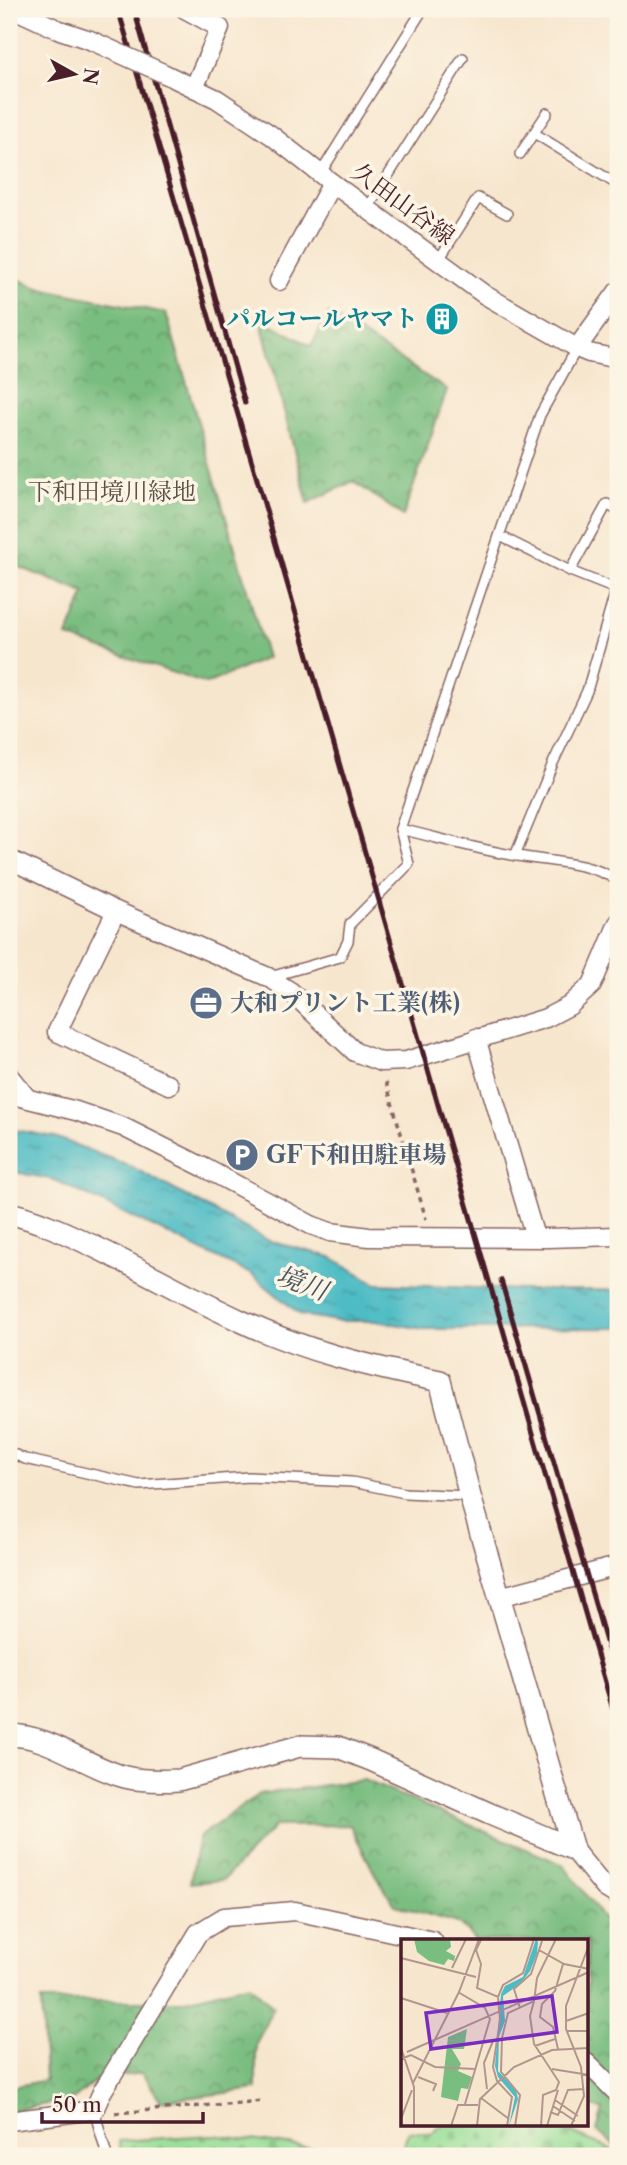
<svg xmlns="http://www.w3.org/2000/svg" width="627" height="2165" font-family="'Libre Caslon Text','Noto Serif JP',serif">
<defs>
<pattern id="forest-crowns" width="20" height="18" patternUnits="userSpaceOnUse" patternTransform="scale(1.75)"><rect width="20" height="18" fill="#7abd80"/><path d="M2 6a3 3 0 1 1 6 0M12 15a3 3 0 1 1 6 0" fill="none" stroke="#669969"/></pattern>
<pattern id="cemetery-stones" width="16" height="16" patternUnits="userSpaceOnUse" patternTransform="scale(1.75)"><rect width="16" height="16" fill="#98de97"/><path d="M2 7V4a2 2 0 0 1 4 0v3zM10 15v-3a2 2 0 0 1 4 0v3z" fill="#84be82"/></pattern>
<pattern id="water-ripples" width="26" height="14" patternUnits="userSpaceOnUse" patternTransform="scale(1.75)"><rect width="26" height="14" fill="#4dbcc4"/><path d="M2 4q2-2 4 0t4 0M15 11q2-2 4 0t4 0" fill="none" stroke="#42989f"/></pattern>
</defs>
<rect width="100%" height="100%" fill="#fcf5e5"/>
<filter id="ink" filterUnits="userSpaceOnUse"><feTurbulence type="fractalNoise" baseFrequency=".0143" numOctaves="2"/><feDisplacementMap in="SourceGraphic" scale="14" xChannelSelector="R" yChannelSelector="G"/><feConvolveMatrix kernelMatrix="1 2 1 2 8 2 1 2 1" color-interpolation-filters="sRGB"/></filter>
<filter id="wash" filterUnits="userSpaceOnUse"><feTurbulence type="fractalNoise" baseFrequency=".00686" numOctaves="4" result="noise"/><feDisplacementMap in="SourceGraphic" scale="28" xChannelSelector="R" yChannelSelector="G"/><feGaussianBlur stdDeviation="1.57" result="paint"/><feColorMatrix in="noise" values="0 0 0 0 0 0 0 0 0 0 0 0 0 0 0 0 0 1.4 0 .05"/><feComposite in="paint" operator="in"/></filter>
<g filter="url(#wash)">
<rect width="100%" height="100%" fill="#f7e6ce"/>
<g fill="url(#forest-crowns)" stroke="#626e56" stroke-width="2">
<polygon points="9,275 38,288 166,313 267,658 206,684 67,637 85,593 9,563"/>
<polygon points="329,313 447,390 403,516 353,481 308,503 260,318 311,346"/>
<polygon points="364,1780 564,1865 618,1939 618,2147 615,2146 597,2131 603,2109 587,2107 587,1941 476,1941 458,1923 395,1905 375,1874 350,1825 275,1826 223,1880 190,1883 199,1837 259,1794"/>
<polygon points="249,1984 273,2007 256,2044 256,2089 161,2101 142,2073 98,2079 74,2099 9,2111 9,2088 45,2080 41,2001 182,2001"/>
</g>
<g fill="url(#cemetery-stones)" stroke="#717e61" stroke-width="2">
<polygon points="442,2125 552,2125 618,2152 618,2156 399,2156 409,2131 432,2134"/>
<polygon points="213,2135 340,2152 341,2156 122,2156 119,2141"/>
</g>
<polygon fill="url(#water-ripples)" stroke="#4c6e78" stroke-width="2" points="9,1129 55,1137 132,1167 269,1241 331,1257 377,1284 525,1290 618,1290 618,1328 425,1329 376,1321 337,1321 301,1315 251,1274 55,1180 9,1171"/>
</g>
<g filter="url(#ink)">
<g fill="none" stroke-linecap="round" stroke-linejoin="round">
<defs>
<g id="service">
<polyline points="534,133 618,185"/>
<polyline points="520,154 547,113"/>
<polyline points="320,174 423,9"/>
<polyline points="367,209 463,58"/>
<polyline points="438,261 478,198 507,214"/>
<polyline points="500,536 570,571 618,590"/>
<polyline points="570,571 607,504 618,511"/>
<path d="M400,829C439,838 478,850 518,856C550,862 591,862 618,881"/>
<polyline points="515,856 553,763 587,691 616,590"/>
<polyline points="270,977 340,957 348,941 350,924 409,864 400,829 540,415 577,348"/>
<polyline points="9,1452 25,1459 139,1485 249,1477 352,1482 405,1493 468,1496"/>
<polyline points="94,2110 107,2156"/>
</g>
<g id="minor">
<polyline points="14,9 57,29 90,40"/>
<polyline points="185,9 220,28 194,88"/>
<polyline points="165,74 217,99 271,135 332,183 485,295 577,348 589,353 618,359"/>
<polyline points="279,281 332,183"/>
<polyline points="577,348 618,291"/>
<polyline points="9,859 116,911 268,977 290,991 355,1052 381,1062 406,1061 546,1018 569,1006 592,985 618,923"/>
<polyline points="116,911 57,1032 169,1085"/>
<polyline points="476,1038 535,1237"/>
<polyline points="9,1076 27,1098"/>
<polyline points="9,1094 76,1111 123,1127 205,1168 311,1225 330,1232 369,1237 547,1238 618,1236"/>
<polyline points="499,1597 618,1566"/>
<polyline points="573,1849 605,1888 618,1896"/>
<polyline points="587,2063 618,2094"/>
<polyline points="9,2121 94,2110 102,2092 198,1933 224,1917 295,1911 433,1941"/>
</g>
<path id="tertiary" d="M9,1213C38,1220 66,1233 93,1246C143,1270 191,1298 241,1321C304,1351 372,1367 440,1381L470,1496L573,1849L490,1814L371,1760L338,1747L300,1746L179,1780C161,1781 142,1781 125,1777C86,1767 50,1735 9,1735"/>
</defs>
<use href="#service" stroke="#876564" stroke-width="12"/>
<use href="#minor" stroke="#876564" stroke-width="21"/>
<use href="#tertiary" stroke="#876564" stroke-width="24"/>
<g stroke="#876564" stroke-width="3.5" stroke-dasharray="5 5" stroke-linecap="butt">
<polyline points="386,1082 426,1219"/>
<polyline points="115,2113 263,2101"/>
</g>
<use href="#service" stroke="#fff" stroke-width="9"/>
<use href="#minor" stroke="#fff" stroke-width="18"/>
<use href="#tertiary" stroke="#fff" stroke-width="21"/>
<g stroke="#4a1f2b" stroke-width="5">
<polyline points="118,9 259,486 618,1727"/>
<polyline points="134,9 245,403"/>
<polyline points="501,1280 618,1683"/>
</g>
<defs>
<polyline id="minor-bridge" points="90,40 165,74"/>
</defs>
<use href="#minor-bridge" stroke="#876564" stroke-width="21" stroke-linecap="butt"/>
<use href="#minor-bridge" stroke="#fff" stroke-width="18"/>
</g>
</g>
<defs>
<symbol id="building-disc" viewBox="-11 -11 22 22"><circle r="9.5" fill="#0f9aa8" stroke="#fcf5e5"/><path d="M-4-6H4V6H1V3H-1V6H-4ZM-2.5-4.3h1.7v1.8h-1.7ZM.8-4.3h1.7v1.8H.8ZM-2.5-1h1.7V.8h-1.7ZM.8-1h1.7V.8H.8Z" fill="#fff"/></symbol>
<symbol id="office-disc" viewBox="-11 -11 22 22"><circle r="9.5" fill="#5c6f8a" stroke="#fcf5e5"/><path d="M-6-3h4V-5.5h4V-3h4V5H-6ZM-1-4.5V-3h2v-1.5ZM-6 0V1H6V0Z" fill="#fff"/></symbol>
<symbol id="parking-disc" viewBox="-11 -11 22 22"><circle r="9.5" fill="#5c6f8a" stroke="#fcf5e5"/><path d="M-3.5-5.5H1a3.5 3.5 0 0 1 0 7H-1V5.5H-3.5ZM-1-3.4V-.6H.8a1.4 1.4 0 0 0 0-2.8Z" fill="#fff"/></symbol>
</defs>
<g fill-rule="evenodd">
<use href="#building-disc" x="423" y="300" width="38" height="38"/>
<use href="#office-disc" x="187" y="984" width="38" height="38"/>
<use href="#parking-disc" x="223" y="1136" width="38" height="38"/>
</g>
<g text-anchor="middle" stroke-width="7" stroke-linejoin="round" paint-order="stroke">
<g font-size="24" fill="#4a1f2b" stroke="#fcf5e5">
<text transform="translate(403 204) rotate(36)" y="8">久田山谷線</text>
</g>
<g font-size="24" font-weight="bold" fill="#0d838f" stroke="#fcf5e5" text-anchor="end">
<text x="418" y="327">パルコールヤマト</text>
</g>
<g font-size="24" fill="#5e4f46" stroke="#fcf5e5">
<text x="112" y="500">下和田境川緑地</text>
</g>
<g font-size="24" font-weight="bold" fill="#4e5e75" stroke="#fcf5e5" text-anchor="start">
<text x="230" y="1011">大和プリント工業(株)</text>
<text x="266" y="1163">GF下和田駐車場</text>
</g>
<g font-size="26" font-style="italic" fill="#4b5661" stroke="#fcf5e5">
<text transform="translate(302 1283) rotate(20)" y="9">境川</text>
</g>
</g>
<g transform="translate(401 1939)">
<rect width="187" height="187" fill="#f7e6ce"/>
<path d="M13,0H49L50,8L45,12L54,17L53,22L47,20L43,26L28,22L16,13ZM66,90L63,110H51L60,125L57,132L71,138L67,150L60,149L57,162L40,158L47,98Z" fill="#7abd80"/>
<path d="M135,0L137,3L136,15L129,32L120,44L102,57L104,82L98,98L97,132L115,151L117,160L108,187L114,158L97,138L94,127L100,55L104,47L122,38Z" fill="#4dbcc4"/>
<path fill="none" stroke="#b2968d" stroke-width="2" d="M80,1L75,11L80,25L76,49L97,58L102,46L122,34L133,0M138,11L163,25L188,30M0,19L75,38M51,29L65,0M57,53L84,69L89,80L64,165M97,58L99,81L92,128L96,142L111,158L106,187M0,59L46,74M133,62L136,39L155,0M119,69L113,50L130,35L141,2M165,82L188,74M166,92H188M134,107L154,100M0,109L13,148V187M157,110L152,88L139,78L141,65L154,52L162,25M6,113L188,33M0,120L10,116L34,128L74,130M151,130L188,136M17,138L35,145L32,152M12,144L58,53L78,0M86,150L83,124L92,102M80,159L108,180M154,161L177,177M152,167L174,182M149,173L157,176L167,151L183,150M0,180L11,151M50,187L57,166H77M76,187L79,160L113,128L151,111L188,109M114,187L119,156L100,133L101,99L107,74L133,62L129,77L133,105L158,143L155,151L142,156L140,187M146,187L157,151M170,187L183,157L180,128L165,90V67L188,6"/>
<path fill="#7b2cbf" fill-opacity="0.15" stroke="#7b2cbf" stroke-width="3.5" d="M151,57L156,93L30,110L25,74Z"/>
<rect width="187" height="187" fill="none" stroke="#4a1f2b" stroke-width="3.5"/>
</g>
<rect width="627" height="2165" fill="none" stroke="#fcf5e5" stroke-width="35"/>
<g transform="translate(74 74) rotate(98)" stroke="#fcf5e5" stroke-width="5" paint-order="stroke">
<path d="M0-5L12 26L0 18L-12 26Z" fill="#4a1f2b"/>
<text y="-10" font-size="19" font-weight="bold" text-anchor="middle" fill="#4a1f2b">N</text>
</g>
<path d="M42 2112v10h161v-10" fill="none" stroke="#4a1f2b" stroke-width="3.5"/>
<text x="52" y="2112" font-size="21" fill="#4a1f2b" stroke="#fcf5e5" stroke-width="5" paint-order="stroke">50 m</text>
</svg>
